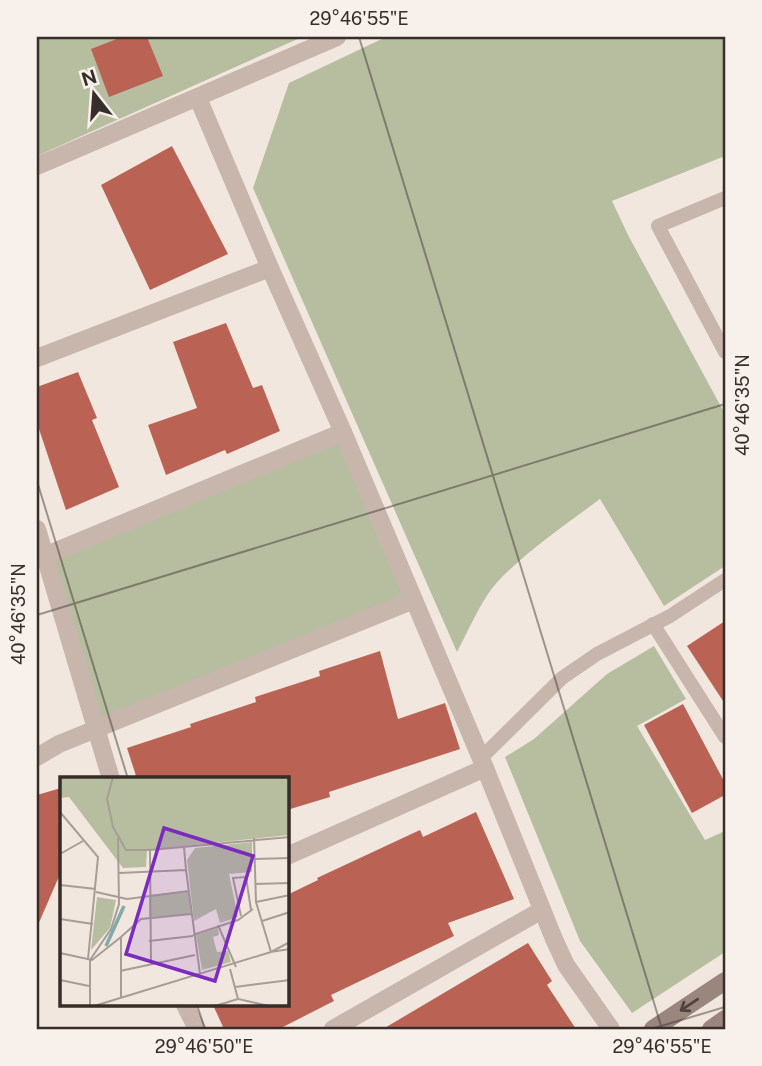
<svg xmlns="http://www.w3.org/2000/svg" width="762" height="1066" font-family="'Public Sans',sans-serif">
<rect width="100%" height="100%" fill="#f1e7df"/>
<g fill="#b7bea0">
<polygon points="37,37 302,37 37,156"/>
<path d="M386,37H725V156L612,201L628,235L725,414V566L664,606L600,499C568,523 509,563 488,594C476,612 467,633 457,652L253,188L289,83Z"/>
<polygon points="343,432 414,600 95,729 45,555"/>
<polygon points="654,646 686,699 637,726 705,840 725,831 725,952 632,1013 580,941 505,757 534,739 607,674"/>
</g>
<g fill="#ba6354">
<polygon points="122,37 147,37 163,76 109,97 91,49"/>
<polygon points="172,146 228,254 150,290 101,185"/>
<polygon points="226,323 253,388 262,385 280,431 227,454 225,450 166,475 148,425 197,408 173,342"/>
<polygon points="78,372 97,418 92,420 119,487 66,510 37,423 37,387"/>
<polygon points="725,621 725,704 687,646"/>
<polygon points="380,651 398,719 445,703 460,749 329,792 330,797 287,810 287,779 137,779 127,748 191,727 190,724 256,702 255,697 320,676 319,671"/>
<polygon points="683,704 725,783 725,795 692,813 644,725"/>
<polygon points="61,788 61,872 37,927 37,795"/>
<polygon points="476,812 514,899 448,923 454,936 331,995 334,1001 279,1029 224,1029 213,1005 287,1005 287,895 318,880 317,878 420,830 423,837"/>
<polygon points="528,943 552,981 547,985 576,1029 383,1029"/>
</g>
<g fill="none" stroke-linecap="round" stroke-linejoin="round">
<g stroke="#c8b6ac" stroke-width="14">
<polyline points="725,198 658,226 725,352"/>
<polyline points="653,624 725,737"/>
<polyline points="481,758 562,678 597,654 670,616 725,580"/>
</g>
<g stroke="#c8b6ac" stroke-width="18">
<polyline points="198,98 270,268"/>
<polyline points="37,166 337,37"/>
<polyline points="37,358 270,268 343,432 485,768 554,939 566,965 611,1029"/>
<polyline points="37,529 111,779"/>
<polyline points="37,559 343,432"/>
<polyline points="37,757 59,744 414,600"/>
<polyline points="287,856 485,768"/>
<polyline points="185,1005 197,1029"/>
<polyline points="333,1029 542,910"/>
</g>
<g stroke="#9b867e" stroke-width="18">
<polyline points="653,1029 725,981"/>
<polyline points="711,1029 725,1019"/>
</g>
</g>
<defs><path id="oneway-shaft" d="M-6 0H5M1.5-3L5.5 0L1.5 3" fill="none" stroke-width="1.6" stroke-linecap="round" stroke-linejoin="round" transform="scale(1.75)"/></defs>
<use stroke="#50433f" href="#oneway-shaft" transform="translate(689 1005) rotate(146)"/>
<path fill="none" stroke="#372d2a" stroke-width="2" stroke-opacity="0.45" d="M359,37L662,1029M37,481L128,779M37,615L725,404M197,1005L205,1029M651,1029L725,1007"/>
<g transform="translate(60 777)">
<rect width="229" height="229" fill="#f1e7df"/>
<path d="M0,0H229V58L87,73L86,90L63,91L9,20L0,21ZM192,65V95L169,97L178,140L160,146L156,132L134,144L127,83L135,71ZM129,114L131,137L89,140V118ZM37,120L56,123L50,151L31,173ZM158,151L159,158L153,160L157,175L168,174L171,185L142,193L136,158Z" fill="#b7bea0"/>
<path fill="none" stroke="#81aba9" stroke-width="3.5" d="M46,169L64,129"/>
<path fill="none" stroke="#a79d97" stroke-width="2" d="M53,0L47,22L53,50L66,73H90M0,35L38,80L28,182M194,61L196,125L211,175L230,172M124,70L126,93M0,77L23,64M195,82L230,81M59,96L126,93L140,197M195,107L230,106M0,108L36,112M36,115L67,122L129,114M196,125L230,118M181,139L173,101L186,100L191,133M0,142L33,147M202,144L230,135M158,148L176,190M133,158L178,143L193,132M89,164L133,159M0,176L32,183L61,160M91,187L90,73L230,60M170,192L178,222L209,229M60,194L135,178M0,203L29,209M175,210L230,203M61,221V160L81,142L131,137M30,229V183L51,152L59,127L58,61M34,229L211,175L230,165M155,229L178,222"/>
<path fill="#7b2cbf" fill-opacity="0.15" stroke="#7b2cbf" stroke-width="3.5" d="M104,51L193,79L155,204L66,177Z"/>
<rect width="229" height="229" fill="none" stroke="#372d2a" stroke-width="3.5"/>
</g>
<rect width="762" height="1066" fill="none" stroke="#f8f1eb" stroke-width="77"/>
<g transform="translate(94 94) rotate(343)" stroke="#f8f1eb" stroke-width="5" paint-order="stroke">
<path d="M0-5L12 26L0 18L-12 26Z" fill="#372d2a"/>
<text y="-10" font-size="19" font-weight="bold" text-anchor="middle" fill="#372d2a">N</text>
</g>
<rect x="38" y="38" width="686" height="990" fill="none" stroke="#372d2a" stroke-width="2.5"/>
<g font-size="18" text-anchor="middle" fill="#372d2a">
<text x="359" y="25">29°46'55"E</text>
<text transform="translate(743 405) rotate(-90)" y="6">40°46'35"N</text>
<text transform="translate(19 614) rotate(-90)" y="6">40°46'35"N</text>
<text x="204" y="1053">29°46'50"E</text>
<text x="662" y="1053">29°46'55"E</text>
</g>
</svg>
